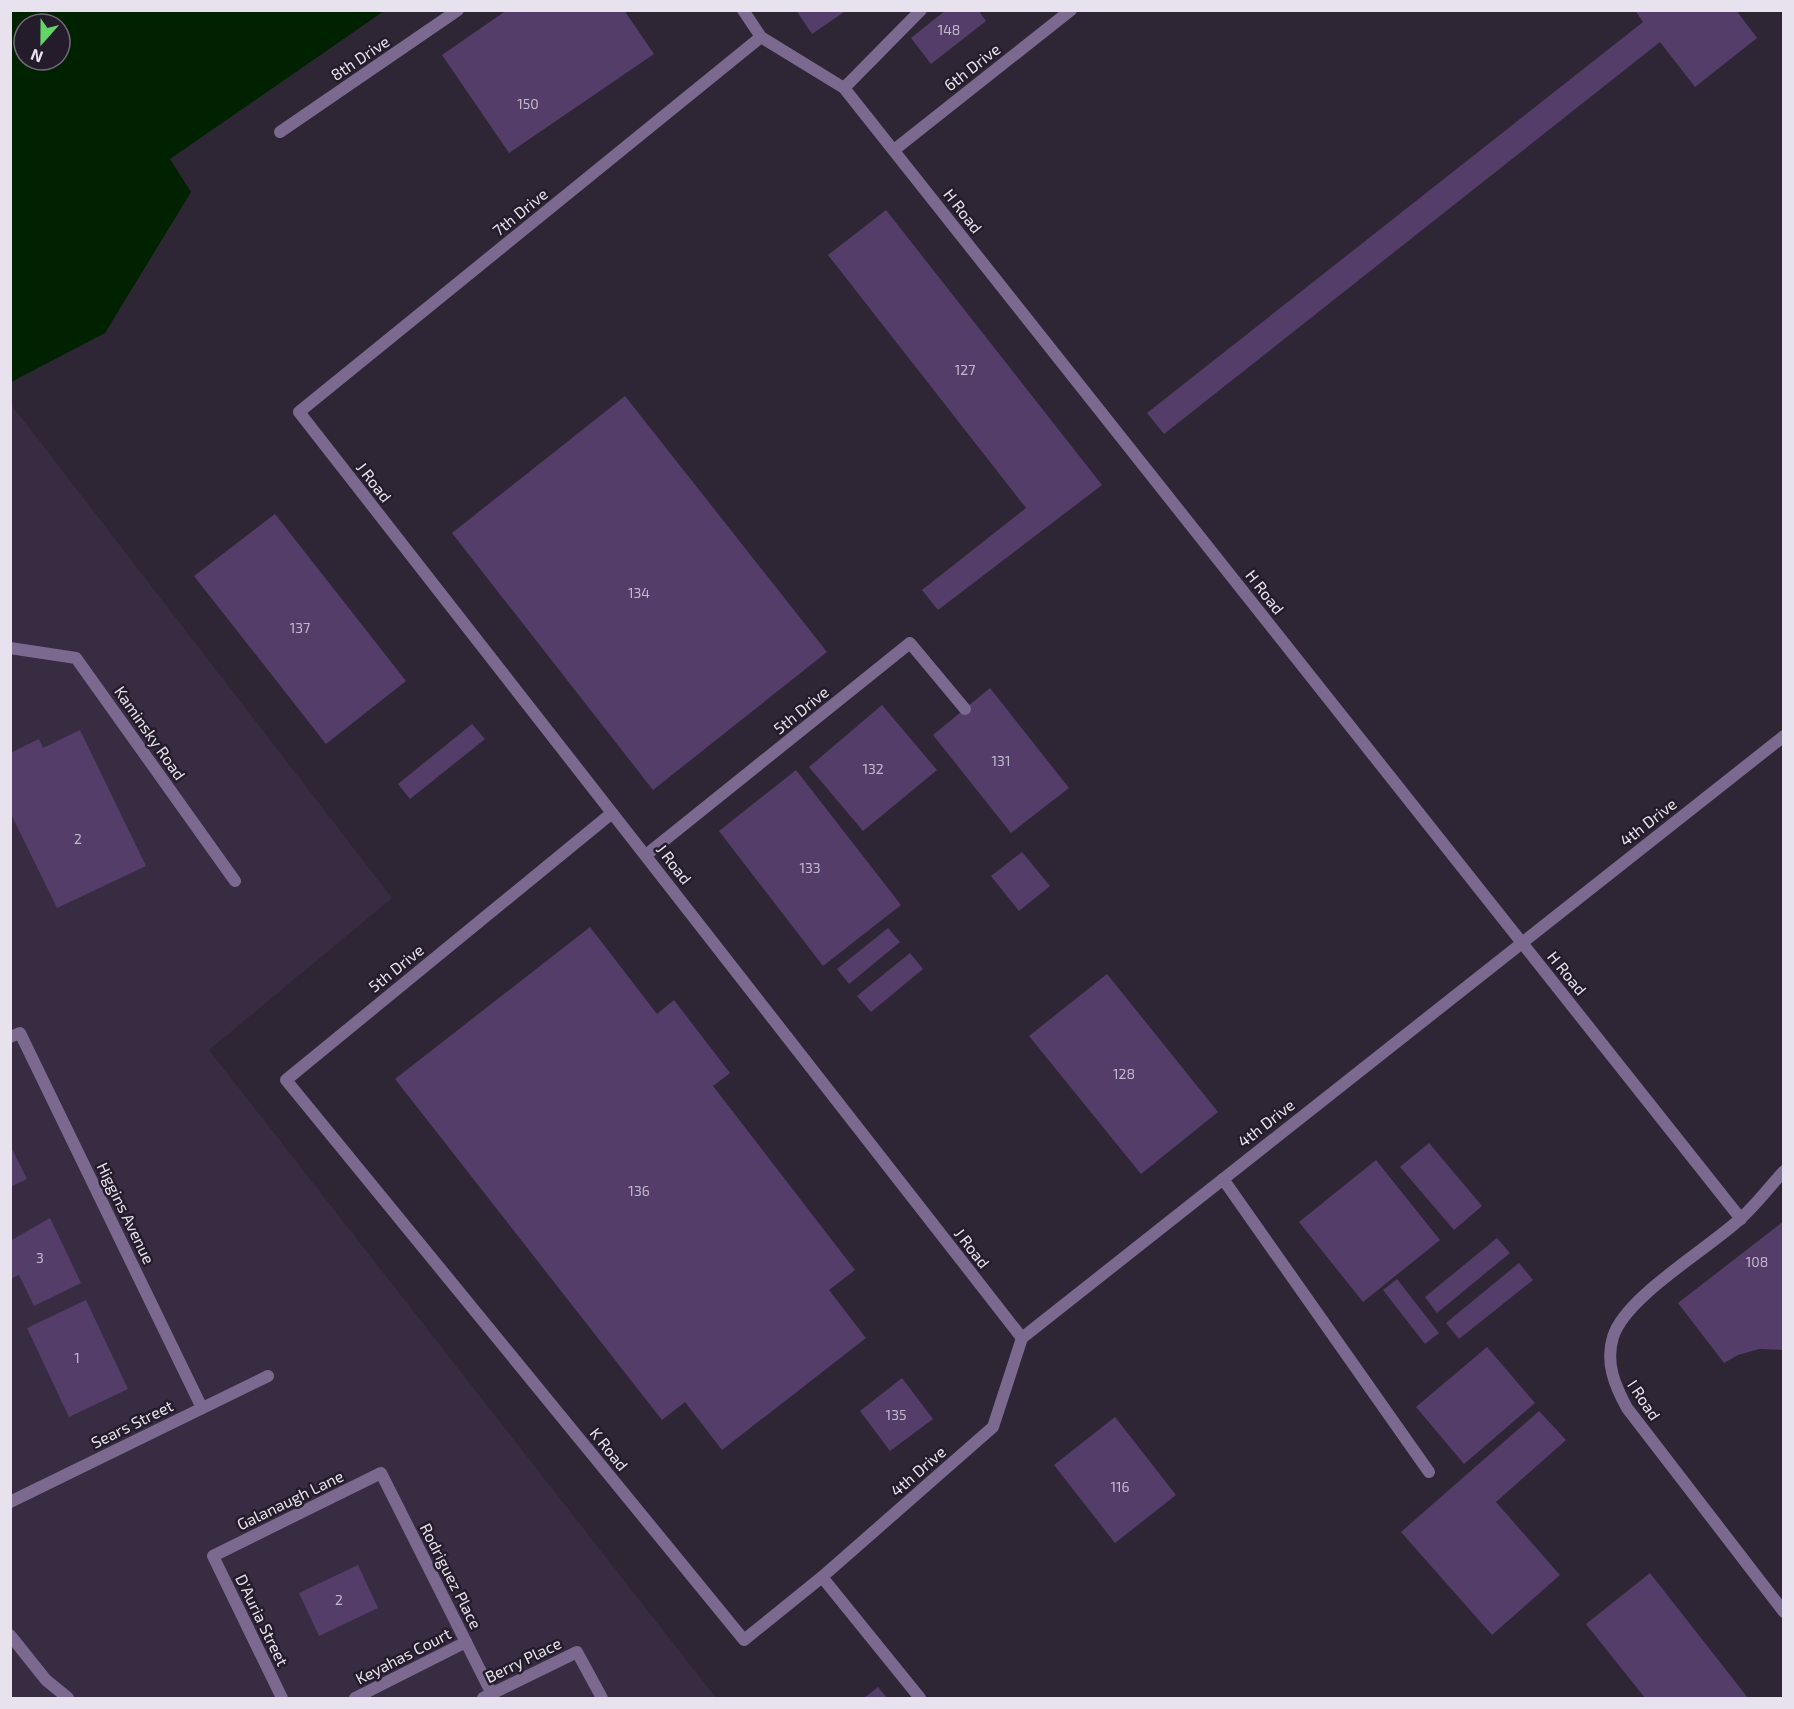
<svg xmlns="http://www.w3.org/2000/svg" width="1794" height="1709" font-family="'Exo 2',sans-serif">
<rect width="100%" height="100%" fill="#2e2635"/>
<polygon fill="#372c42" points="10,403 392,898 209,1050 716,1698 11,1698"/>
<path fill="#002201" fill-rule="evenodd" d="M11,10H384V11L170,159L191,192L105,333L11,382ZM24,24H60V60H24Z"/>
<g fill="#543d69">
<polygon points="507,10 624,10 654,54 509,153 442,55"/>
<polygon points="796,10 847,10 812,34"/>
<polygon points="946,10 978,10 986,21 931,64 911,38"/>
<polygon points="1635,10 1736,10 1757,38 1695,87 1660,42 1164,434 1147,413 1643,22"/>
<polygon points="886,210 1102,485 938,610 922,590 1026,508 828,255"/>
<polygon points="625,396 827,652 653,790 452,533"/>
<polygon points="275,514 406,681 326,744 194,576"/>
<polygon points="990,688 1069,788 1011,833 933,735"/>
<polygon points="882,705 937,770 863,831 809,767"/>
<polygon points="472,724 485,739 410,799 398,784"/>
<polygon points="80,730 146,866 57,908 10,812 10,753 39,739 43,748"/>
<polygon points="796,770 901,905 823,966 719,831"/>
<polygon points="1022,852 1050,886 1019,911 991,876"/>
<polygon points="590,927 657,1014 674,1000 730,1073 713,1086 855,1270 829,1290 866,1338 722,1450 685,1402 662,1420 395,1079"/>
<polygon points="888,928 900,942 849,984 837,969"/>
<polygon points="910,953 923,969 871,1012 857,996"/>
<polygon points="1107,974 1218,1112 1141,1174 1029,1036"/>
<polygon points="1429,1143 1482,1206 1454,1230 1400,1167"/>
<polygon points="10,1145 27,1179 10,1187"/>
<polygon points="1376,1160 1440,1240 1363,1302 1299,1222"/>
<polygon points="50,1218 81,1283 34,1306 19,1275 10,1279 10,1241"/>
<polygon points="1784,1221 1784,1350 1759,1349 1738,1355 1724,1363 1678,1303"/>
<polygon points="1497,1238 1510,1253 1437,1313 1425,1297"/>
<polygon points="1519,1263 1533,1280 1459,1339 1446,1323"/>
<polygon points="1397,1279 1439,1333 1425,1344 1383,1290"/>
<polygon points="86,1300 128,1389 69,1417 27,1328"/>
<polygon points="1487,1347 1535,1403 1464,1464 1416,1407"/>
<polygon points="902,1378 933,1419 890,1451 860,1411"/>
<polygon points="1539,1411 1566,1440 1496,1502 1560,1575 1492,1635 1401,1532"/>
<polygon points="1115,1417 1176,1495 1115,1543 1054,1465"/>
<polygon points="358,1565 378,1608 319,1636 299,1593"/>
<polygon points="1650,1573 1748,1698 1645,1698 1586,1624"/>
<polygon points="878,1687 887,1698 864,1698"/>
</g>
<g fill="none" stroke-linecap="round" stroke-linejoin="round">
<g stroke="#7c698f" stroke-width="12">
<polyline points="743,10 761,37 844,88 1741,1219"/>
<polyline points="761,37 299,412 1022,1338"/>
<polyline points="844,88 921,10"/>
<polyline points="280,132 458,10"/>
<polyline points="894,150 1071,10"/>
<polyline points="10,648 76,658 235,881"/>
<polyline points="612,813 286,1080 744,1640 822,1577 993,1427 1022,1338 1784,736"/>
<polyline points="646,855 910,643 965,709"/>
<polyline points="10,1037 20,1033 202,1408"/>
<path d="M1784,1171C1769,1187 1756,1205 1740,1219C1708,1249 1625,1297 1613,1337C1605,1363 1615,1386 1627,1408L1784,1612"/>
<polyline points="1223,1179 1429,1472"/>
<polyline points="10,1502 268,1376"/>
<polyline points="822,1577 920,1698"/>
<polyline points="10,1635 46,1680 68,1698"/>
<polyline points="282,1698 213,1556 381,1473 492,1694"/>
<polyline points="355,1698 466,1642"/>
<polyline points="483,1698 577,1652 602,1698"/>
</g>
</g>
<g text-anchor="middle" stroke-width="5" stroke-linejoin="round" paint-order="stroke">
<g font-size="14" fill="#c2b9cc">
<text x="949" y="35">148</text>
<text x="528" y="109">150</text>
<text x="965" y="375">127</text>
<text x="639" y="598">134</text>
<text x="300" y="633">137</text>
<text x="1001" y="766">131</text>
<text x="873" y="774">132</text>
<text x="78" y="844">2</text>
<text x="810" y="873">133</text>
<text x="1124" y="1079">128</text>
<text x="639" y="1196">136</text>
<text x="40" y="1263">3</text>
<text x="1757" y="1267">108</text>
<text x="77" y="1363">1</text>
<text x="896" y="1420">135</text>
<text x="1120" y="1492">116</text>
<text x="339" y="1605">2</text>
</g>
<g font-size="16" fill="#e7e2ed" stroke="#241c2b">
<text transform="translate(360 58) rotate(-34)" y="6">8th Drive</text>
<text transform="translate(972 67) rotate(-38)" y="6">6th Drive</text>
<text transform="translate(963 211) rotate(52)" y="6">H Road</text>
<text transform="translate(520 212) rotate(-39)" y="6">7th Drive</text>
<text transform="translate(374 482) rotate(52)" y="6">J Road</text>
<text transform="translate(1265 592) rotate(52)" y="6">H Road</text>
<text transform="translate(801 710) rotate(-39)" y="6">5th Drive</text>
<text transform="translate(150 733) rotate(55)" y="6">Kaminsky Road</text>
<text transform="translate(1648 822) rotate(-38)" y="6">4th Drive</text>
<text transform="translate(674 864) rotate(52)" y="6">J Road</text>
<text transform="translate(396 968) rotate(-39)" y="6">5th Drive</text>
<text transform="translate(1567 973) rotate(51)" y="6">H Road</text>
<text transform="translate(1266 1123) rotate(-38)" y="6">4th Drive</text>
<text transform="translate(126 1213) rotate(64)" y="6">Higgins Avenue</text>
<text transform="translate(972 1248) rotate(52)" y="6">J Road</text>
<text transform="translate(1644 1400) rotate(56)" y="6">I Road</text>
<text transform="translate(132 1424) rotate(-26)" y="6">Sears Street</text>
<text transform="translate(609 1449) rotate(51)" y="6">K Road</text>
<text transform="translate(918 1471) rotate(-41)" y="6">4th Drive</text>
<text transform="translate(290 1500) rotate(-26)" y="6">Galanaugh Lane</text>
<text transform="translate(451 1576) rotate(63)" y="6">Rodriguez Place</text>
<text transform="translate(262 1620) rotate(64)" y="6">D'Auria Street</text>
<text transform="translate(403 1656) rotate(-27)" y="6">Keyahas Court</text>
<text transform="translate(523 1660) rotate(-26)" y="6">Berry Place</text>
</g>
</g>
<rect width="1794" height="1709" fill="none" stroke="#e7e2ed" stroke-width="24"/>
<g transform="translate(42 42) rotate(201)"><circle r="28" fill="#241c2b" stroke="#726b79" stroke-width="1.5"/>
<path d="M0-4.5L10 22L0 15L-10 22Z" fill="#63d468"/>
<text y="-9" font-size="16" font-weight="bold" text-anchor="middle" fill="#e7e2ed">N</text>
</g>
</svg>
